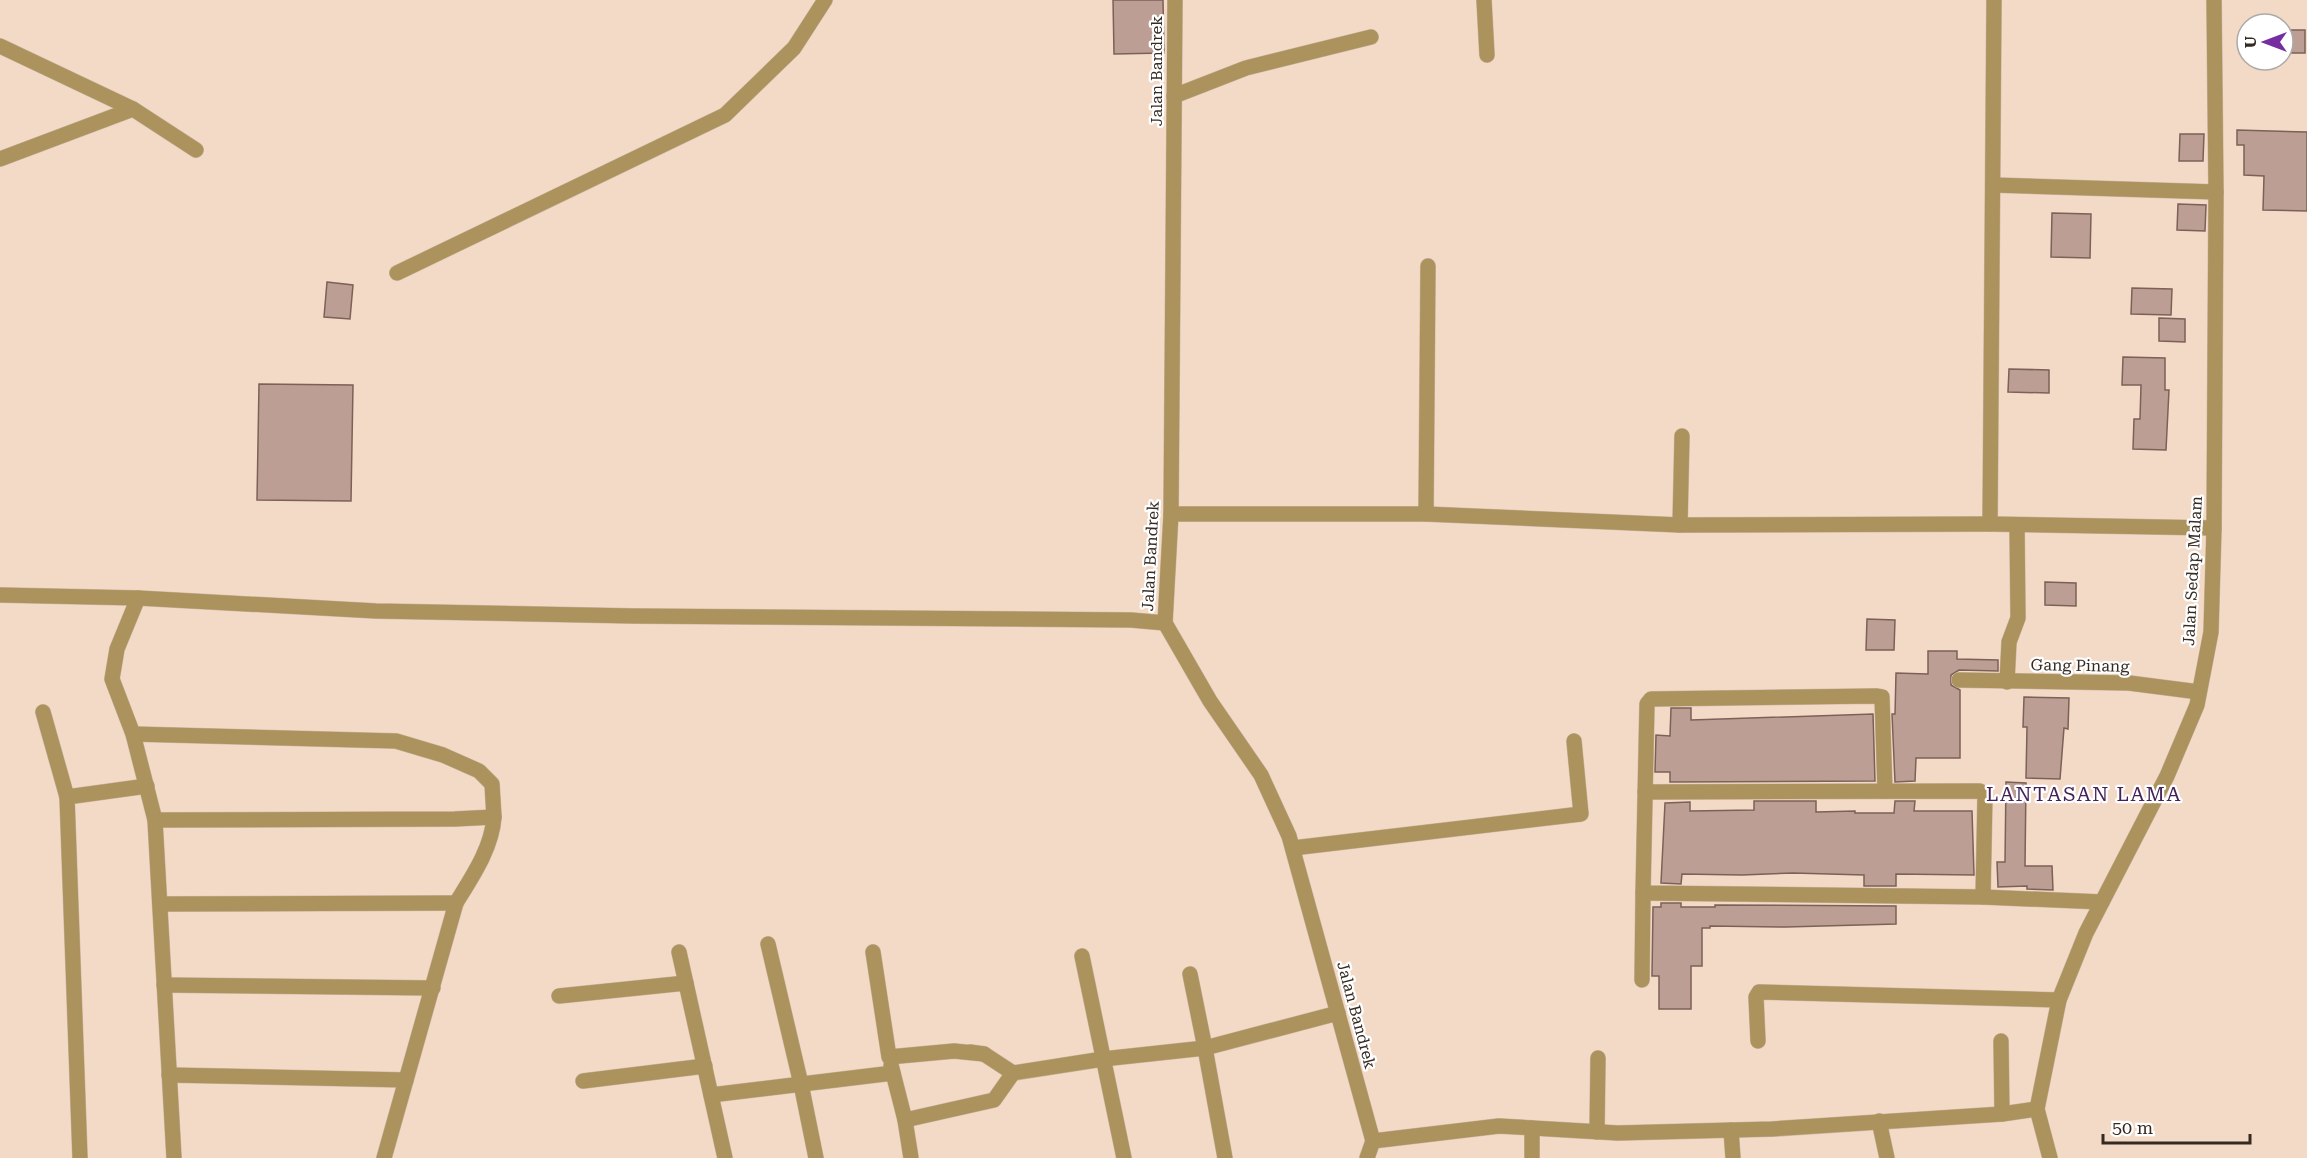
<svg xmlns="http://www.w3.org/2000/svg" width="2307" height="1158" font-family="'Roboto Serif',serif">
<rect width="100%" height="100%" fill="#f3dac6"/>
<g fill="#bc9e94" stroke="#7c6157" stroke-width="1.5">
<polygon points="1113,0 1163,0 1164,53 1114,54"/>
<rect x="2283" y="30" width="22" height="23"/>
<polygon points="2237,130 2307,132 2307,211 2263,210 2264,176 2244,175 2244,145 2237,145"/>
<polygon points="2180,134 2204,134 2203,161 2179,161"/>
<polygon points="2178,204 2206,205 2205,231 2177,230"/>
<polygon points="2052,213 2091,214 2090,258 2051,257"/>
<polygon points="327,282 353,285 350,319 324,317"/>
<polygon points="2132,288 2172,289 2171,315 2131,314"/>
<polygon points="2159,318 2185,319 2185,342 2159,341"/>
<polygon points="2123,357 2165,358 2165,390 2169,390 2166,450 2133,449 2134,419 2140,419 2141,385 2122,385"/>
<polygon points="2009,369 2049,370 2049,393 2008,392"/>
<polygon points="259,384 353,385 351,501 257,500"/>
<polygon points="2045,582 2076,583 2076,606 2045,605"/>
<polygon points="1867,619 1895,620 1894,650 1866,650"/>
<polygon points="1928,651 1957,651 1957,659 1998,660 1998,671 1959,670 1951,675 1951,685 1960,690 1960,758 1916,758 1915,781 1895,782 1892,714 1895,714 1896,673 1928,674"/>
<polygon points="2024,697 2069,698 2068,729 2064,728 2060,779 2026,778 2027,727 2023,727"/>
<polygon points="1671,708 1691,708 1691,720 1873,714 1875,781 1670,782 1670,772 1655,772 1656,735 1670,736"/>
<polygon points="2006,782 2026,783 2025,866 2052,866 2053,890 2027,889 2027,886 1998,887 1997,862 2005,862"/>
<polygon points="1754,801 1816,801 1816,812 1855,811 1855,813 1894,813 1895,801 1915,801 1914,811 1972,811 1974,875 1896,874 1896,886 1864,886 1864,875 1793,873 1742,875 1682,874 1681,884 1661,883 1665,803 1690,802 1690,811 1754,810"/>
<polygon points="1661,903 1681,903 1681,907 1715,907 1715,905 1896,906 1896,924 1786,927 1710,926 1710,928 1702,928 1702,966 1691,966 1691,1009 1659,1009 1659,976 1652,976 1653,907 1661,907"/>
</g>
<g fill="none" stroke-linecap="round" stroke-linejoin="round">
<defs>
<g id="minor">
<polyline points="1175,0 1171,514 1165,623 1210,701 1261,775 1289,836 1373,1141"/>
<polyline points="1484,0 1487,55"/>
<polyline points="0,46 133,109 196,150"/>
<polyline points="1174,96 1246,68 1371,37"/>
<polyline points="0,159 133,109"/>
<polyline points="1993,185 2216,192"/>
<polyline points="397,273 725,115 794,48 825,0"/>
<polyline points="1171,514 1426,514 1680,525 1990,524 2214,528"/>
<polyline points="1426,514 1428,266"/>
<polyline points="1990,524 1994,0"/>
<polyline points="1680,525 1682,436"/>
<polyline points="0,595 138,598 376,611 634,616 1131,620 1165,623"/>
<polyline points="138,598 117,649 112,679 133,734 155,820 174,1158"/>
<polyline points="1959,680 2129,683 2199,692"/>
<polyline points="2007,682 2009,642 2018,618 2017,525"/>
<polyline points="43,712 67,797"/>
<polyline points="133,734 396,741 443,755 479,771 492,784 494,817"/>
<polyline points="1885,791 1882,697 1876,696 1651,699 1647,704 1643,893 1983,897 2102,902"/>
<polyline points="1645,792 1980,791 1985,795 1983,897"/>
<path d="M155,820L455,819L494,817C492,848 472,877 456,903L384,1158"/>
<polyline points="1293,848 1581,814 1574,741"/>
<polyline points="160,904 456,903"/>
<polyline points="768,944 801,1084 816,1158"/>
<polyline points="679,952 725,1158"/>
<polyline points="873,952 889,1057 954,1051 984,1054 970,1052"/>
<polyline points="1082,956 1124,1158"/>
<polyline points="1642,980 1643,893"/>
<polyline points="164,985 433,988"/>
<polyline points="559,996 686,983"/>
<polyline points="1758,1041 1756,997 1759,992 2059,1000"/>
<polyline points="2001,1041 2002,1114"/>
<polyline points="984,1054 1013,1073 1103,1059 1205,1048 1190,974"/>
<polyline points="891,1065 905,1120"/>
<polyline points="169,1075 406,1080"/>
<polyline points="583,1081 705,1066"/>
<polyline points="711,1095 893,1073"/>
<polyline points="1879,1121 1887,1158"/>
<polyline points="1731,1130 1733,1158"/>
<polyline points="1597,1132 1598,1058"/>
<polyline points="1373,1141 1499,1126 1618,1133 1772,1129 2002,1114 2037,1109"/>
<polyline points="80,1158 67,797 147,786"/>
<polyline points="911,1158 905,1120 994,1100 1013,1073"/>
<polyline points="1225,1158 1205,1048 1338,1013"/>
<polyline points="1367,1158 1373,1141"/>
<polyline points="1532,1158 1532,1128"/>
<polyline points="2050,1158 2037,1109 2059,1000 2086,933 2167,776 2197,705 2211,632 2214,528 2216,192 2214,0"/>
</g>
</defs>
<use href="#minor" stroke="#cdb7a5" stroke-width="16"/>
<use href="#minor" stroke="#ac935e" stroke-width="15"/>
</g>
<g text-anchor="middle" stroke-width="4.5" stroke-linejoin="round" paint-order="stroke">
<g font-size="16" fill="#342a22" stroke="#fff">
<text transform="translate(1156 71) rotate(-90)" y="6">Jalan Bandrek</text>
<text transform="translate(1150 556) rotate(-87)" y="6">Jalan Bandrek</text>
<text transform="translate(2192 571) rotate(-87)" y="6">Jalan Sedap Malam</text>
<text transform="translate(2080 665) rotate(1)" y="6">Gang Pinang</text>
<text transform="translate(1357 1015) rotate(75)" y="6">Jalan Bandrek</text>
</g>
<g font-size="20" letter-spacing="1.5" fill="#442259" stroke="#fff">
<text x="2084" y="801">LANTASAN LAMA</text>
</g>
</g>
<g transform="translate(2265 42) rotate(270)"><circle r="28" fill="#ffffff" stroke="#aeaaa7" stroke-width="1.5"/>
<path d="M0-4.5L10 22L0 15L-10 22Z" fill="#762da0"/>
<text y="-9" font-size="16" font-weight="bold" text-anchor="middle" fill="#342a22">U</text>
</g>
<path d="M2103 1134v9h147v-9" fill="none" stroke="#342a22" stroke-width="3"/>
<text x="2112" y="1134" font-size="18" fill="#342a22" stroke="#ffffff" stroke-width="4.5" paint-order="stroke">50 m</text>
</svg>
